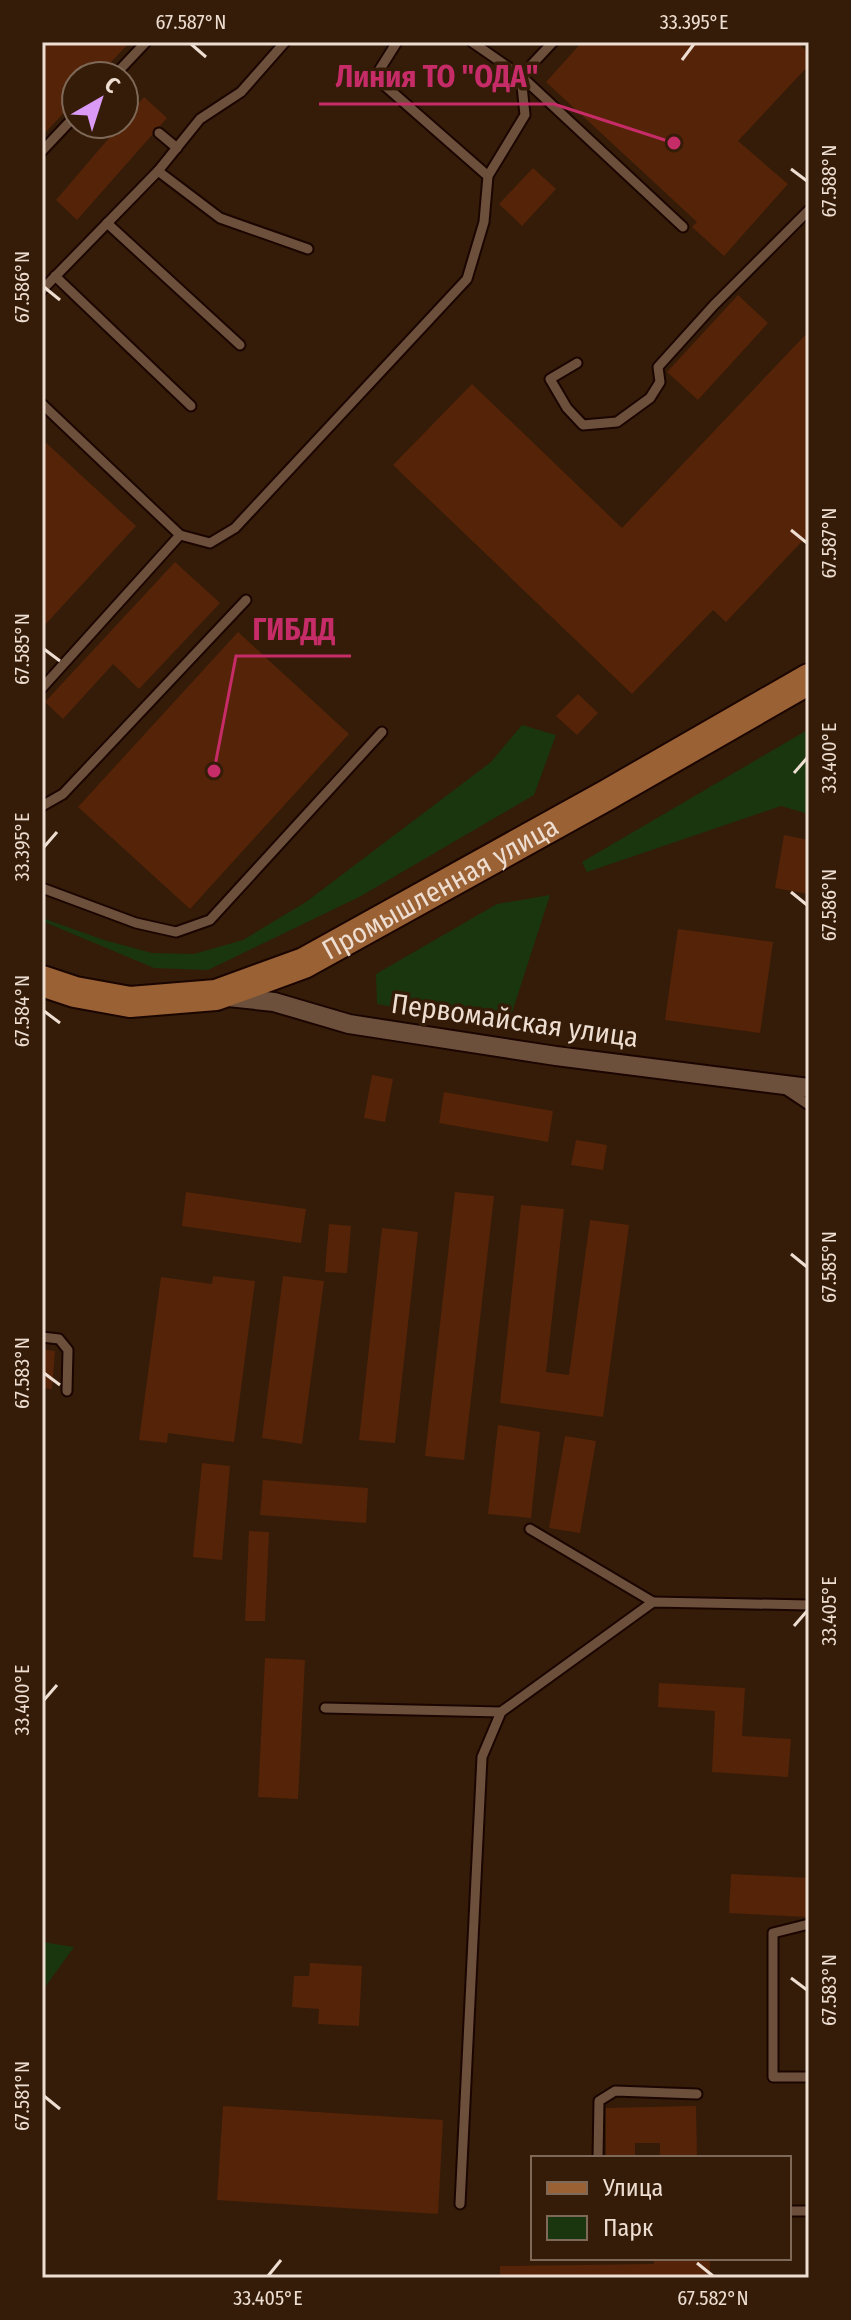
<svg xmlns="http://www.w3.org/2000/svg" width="851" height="2320" font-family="'Fira Sans Condensed',sans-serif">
<rect width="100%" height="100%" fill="#341c08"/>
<g fill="#1a360f">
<polygon points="522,725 556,735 534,795 361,896 208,970 154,968 42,921 42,918 104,940 152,953 194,954 243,940 306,902 491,762"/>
<polygon points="809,729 809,814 781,806 587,872 582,862"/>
<polygon points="550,895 507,1028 377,1004 376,974 497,904"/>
<polygon points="42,1942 74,1947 42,1991"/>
</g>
<g fill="#552308">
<polygon points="42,42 130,42 98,76 76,76 76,100 42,136"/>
<polygon points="582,42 797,42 809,53 809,65 738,141 788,184 724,256 692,227 697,222 546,82"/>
<polygon points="144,97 167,118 160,126 154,128 152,135 77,220 56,200 121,124 124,124 124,120"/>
<polygon points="533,168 556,189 522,226 499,204"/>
<polygon points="738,295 768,323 698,400 667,372"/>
<polygon points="809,331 809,534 726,622 713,610 632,694 393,465 472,384 622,528"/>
<polygon points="42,439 136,526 42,628"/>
<polygon points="175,562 220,603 139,689 113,664 63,719 45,702"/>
<polygon points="238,632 349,734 190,909 78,807"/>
<polygon points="578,694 598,713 577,735 556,716"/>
<polygon points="784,835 809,840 809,894 775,888"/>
<polygon points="678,929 773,942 760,1033 665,1020"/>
<polygon points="372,1075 393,1079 385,1122 364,1118"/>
<polygon points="444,1092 553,1111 548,1142 439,1123"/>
<polygon points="576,1140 607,1145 603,1170 571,1165"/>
<polygon points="186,1192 306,1209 301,1243 182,1226"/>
<polygon points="455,1192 494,1196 464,1460 425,1456"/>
<polygon points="521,1205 564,1209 546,1372 569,1375 590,1220 629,1225 603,1417 500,1403"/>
<polygon points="329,1224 351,1226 347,1273 325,1272"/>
<polygon points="382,1228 418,1232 395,1443 359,1440"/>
<polygon points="213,1276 255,1281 234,1442 168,1433 167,1443 139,1440 161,1277 212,1284"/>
<polygon points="283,1276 324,1281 302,1444 262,1438"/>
<polygon points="42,1349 55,1351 52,1389 42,1388"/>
<polygon points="498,1425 540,1432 531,1518 488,1514"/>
<polygon points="565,1436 596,1441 580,1533 549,1528"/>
<polygon points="202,1463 230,1466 222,1560 193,1557"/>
<polygon points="263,1480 368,1488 366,1523 260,1515"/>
<polygon points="249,1531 269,1532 265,1621 245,1621"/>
<polygon points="265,1658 305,1660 298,1799 258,1797"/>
<polygon points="659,1683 745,1688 742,1736 791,1739 788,1777 712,1772 715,1711 658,1707"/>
<polygon points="731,1874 809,1878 809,1917 729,1913"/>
<polygon points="310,1963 362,1966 359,2026 318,2024 319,2009 292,2007 294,1976 309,1976"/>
<polygon points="223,2106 443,2120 438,2214 217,2200"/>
<polygon points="696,2106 697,2158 660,2158 660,2143 635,2143 635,2158 606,2158 606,2108"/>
<polygon points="654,2258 710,2258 710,2278 500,2278 500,2266 654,2264"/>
</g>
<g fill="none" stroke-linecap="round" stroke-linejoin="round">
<defs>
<g id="lane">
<polyline points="397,42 375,77 488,176"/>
<polyline points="472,42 521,76 553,42"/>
<polyline points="114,76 146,42"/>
<polyline points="521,76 683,227"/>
<polyline points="159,133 177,148"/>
<polyline points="42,151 76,115"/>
<polyline points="158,171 220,218 308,249"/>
<polyline points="107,223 240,345"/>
<polyline points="55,276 191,406"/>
<polyline points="42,290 158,171 200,119 241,92 285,42"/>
<polyline points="577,363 550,379 567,408 583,425 617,422 650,398 660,382 658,367 714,305 809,210"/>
<polyline points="42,404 180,535 42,688"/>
<polyline points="180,535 210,543 235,528 467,279 484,222 488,176 525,115 521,76"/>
<polyline points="42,806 63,794 246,600"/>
<polyline points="42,888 136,923 176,932 210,920 382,732"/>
<polyline points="785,1089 809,1105"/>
<polyline points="42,1337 59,1339 68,1350 67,1391"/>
<polyline points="530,1529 653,1602"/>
<polyline points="325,1708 501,1712"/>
<polyline points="809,1924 773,1933 773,2077 809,2077"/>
<polyline points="598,2158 599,2101 615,2091 697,2094"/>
<polyline points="460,2204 482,1757 501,1712 653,1602 809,1605"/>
<polyline points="789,2211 809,2211"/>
</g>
<polyline id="street" points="228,997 274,1002 349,1024 556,1056 809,1088"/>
<g id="primary">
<path id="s1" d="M42,981L75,992L130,1002L216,995L304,963L607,795L809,679"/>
</g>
</defs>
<use href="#lane" stroke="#1b0500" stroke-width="13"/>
<use href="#street" stroke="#1b0500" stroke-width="22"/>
<use href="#primary" stroke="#1b0500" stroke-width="34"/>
<use href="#lane" stroke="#6c503c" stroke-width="9"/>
<use href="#street" stroke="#6c503c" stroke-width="18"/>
<use href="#primary" stroke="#996134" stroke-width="30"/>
</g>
<path fill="none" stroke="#eeddd1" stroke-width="3" d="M191,44L206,57M682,60L694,44M791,169L807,181M44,287L60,300M791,530L807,543M44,649L60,661M794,773L807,758M44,847L57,832M791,892L807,905M44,1011L60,1023M791,1254L807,1267M44,1373L60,1385M794,1626L807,1611M44,1700L57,1685M791,1978L807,1990M44,2096L60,2109M697,2263L713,2276M268,2276L281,2260"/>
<g text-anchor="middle" stroke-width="7" stroke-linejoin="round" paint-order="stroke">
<g font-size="28" fill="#eeddd1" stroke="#341c08">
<text dy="10" stroke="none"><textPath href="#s1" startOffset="426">Промышленная улица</textPath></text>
<text transform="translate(515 1020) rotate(8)" y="10">Первомайская улица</text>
</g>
</g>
<path fill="none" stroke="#c62c67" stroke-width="3" d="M674 143L554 104H319M214 771L236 656H351"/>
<g fill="#c62c67" stroke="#341c08" stroke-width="3">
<circle cx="674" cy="143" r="8"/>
<circle cx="214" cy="771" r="8"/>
</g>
<g font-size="30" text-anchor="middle" font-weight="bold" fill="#c62c67" stroke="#341c08" stroke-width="7" stroke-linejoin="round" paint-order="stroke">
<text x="437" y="87">Линия ТО "ОДА"</text>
<text x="294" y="640">ГИБДД</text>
</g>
<rect width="851" height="2320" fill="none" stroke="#341c08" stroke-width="88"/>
<rect x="531" y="2156" width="260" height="104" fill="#341c08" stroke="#7e6958" stroke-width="2"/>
<rect x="547" y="2182" width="40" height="12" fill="#996134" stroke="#7e6958" stroke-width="2"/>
<text x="603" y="2196" font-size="24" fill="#eeddd1">Улица</text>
<rect x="547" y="2216" width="40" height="24" fill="#1a360f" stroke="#7e6958" stroke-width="2"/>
<text x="603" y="2236" font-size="24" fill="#eeddd1">Парк</text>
<g transform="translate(100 100) rotate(39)"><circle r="38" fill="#341c08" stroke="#7e6958" stroke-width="2"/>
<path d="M0-6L14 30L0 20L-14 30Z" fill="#da9af6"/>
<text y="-12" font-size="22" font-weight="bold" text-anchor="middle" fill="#eeddd1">С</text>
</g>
<rect x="44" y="44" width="763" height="2232" fill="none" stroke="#eeddd1" stroke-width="3"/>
<g font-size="20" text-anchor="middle" fill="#eeddd1">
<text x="191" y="29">67.587°N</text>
<text x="694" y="29">33.395°E</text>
<text transform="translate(829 181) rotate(-90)" y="7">67.588°N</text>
<text transform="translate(22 287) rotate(-90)" y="7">67.586°N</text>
<text transform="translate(829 543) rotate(-90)" y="7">67.587°N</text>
<text transform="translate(22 649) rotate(-90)" y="7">67.585°N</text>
<text transform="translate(829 758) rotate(-90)" y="7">33.400°E</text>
<text transform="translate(22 847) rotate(-90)" y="7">33.395°E</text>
<text transform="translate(829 905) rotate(-90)" y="7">67.586°N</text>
<text transform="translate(22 1011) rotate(-90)" y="7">67.584°N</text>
<text transform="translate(829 1267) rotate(-90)" y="7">67.585°N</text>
<text transform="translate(22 1373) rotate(-90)" y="7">67.583°N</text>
<text transform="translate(829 1611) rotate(-90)" y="7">33.405°E</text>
<text transform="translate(22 1700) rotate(-90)" y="7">33.400°E</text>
<text transform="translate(829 1990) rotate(-90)" y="7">67.583°N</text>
<text transform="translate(22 2096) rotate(-90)" y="7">67.581°N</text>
<text x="268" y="2305">33.405°E</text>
<text x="713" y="2305">67.582°N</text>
</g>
</svg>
